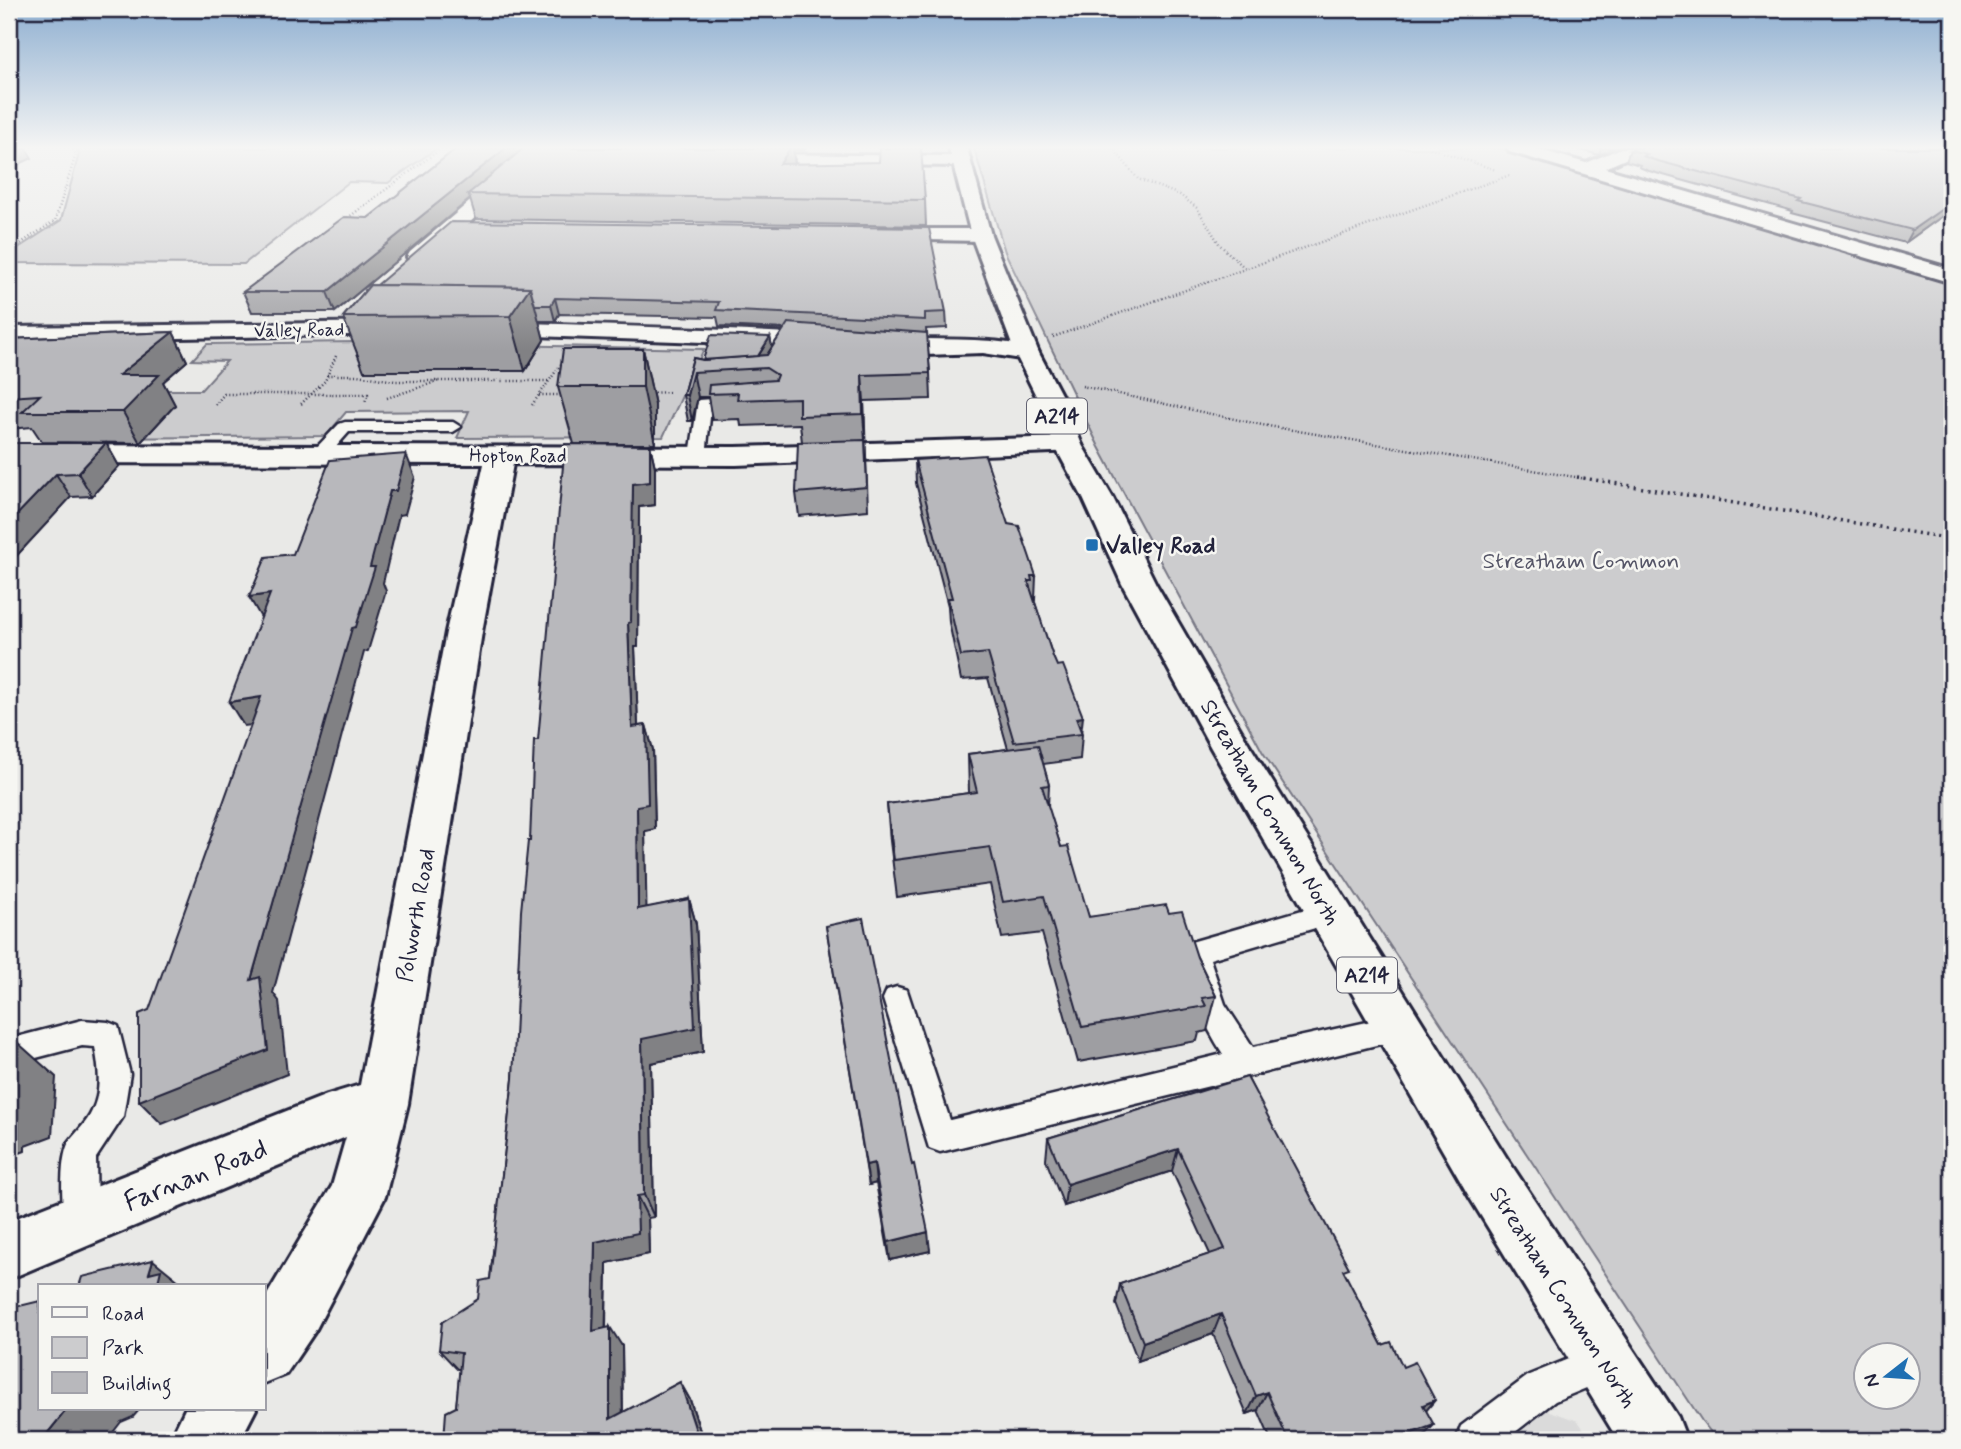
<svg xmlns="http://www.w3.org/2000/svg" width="1961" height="1449" font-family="Mynerve,sans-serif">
<rect width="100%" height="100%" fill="#e9e9e7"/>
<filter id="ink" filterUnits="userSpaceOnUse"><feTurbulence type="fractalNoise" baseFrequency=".0143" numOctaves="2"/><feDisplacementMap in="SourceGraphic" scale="14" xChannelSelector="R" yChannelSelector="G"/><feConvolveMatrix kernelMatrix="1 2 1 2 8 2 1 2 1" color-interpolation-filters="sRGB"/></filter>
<g filter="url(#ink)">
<polygon fill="#dadada" points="1547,1410 1578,1421 1591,1440 1508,1440"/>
<g fill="#ccccce" stroke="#777784" stroke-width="2" fill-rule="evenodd">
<polygon points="76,148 437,148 388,183 349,182 244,264 9,263 9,254 61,220 79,154"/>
<path d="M974,148H1499L1952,283V1440H1717L1702,1421L1262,751L1099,447L1005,252ZM1867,1354H1909V1396H1867Z"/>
<polygon points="354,342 704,349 663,437 457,438 469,411 346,412 326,436 108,438 159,390 201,390 227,361 192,360 207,344"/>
</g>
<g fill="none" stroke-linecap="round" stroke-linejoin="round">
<defs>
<g id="service">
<polygon points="738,397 746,402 744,405 711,408 706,456 704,460 692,460 690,456 698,400"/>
<polygon points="345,422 453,422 461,427 453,432 349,432 326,458 314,458 312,454 314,450 339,424"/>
<path d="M1330,902L1339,905L1343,913L1339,921L1210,959L1225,1004L1253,1047L1399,1015L1409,1019L1414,1028L1409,1037L940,1152L929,1148L883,999L887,990L897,987L907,990L950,1120L1223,1054C1203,1023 1188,988 1180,952L1184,944Z"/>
<path d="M82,1020L108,1022L118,1026L130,1074L123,1117L96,1158L97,1221L92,1233L80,1238L68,1233C61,1215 59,1159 69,1142C76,1132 87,1123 92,1111C102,1091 99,1068 95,1047L82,1046L9,1065V1039Z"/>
<polygon points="1605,1344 1618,1349 1623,1362 1618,1375 1555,1401 1505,1440 1456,1440 1461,1426 1529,1375"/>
</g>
<g id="minor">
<polygon points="533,148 552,148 426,262 410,262 407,257 410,252"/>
<polygon points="1507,148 1534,148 1586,163 1621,148 1644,148 1641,152 1605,168 1952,269 1952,283 1510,152"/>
<polygon points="741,154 961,156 970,161 961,166 735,163 732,159"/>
<polygon points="879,229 981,229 988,231 991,235 988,239 981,241 872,239 869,235 872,231"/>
<polygon points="399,322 407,324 411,329 407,334 9,341 9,327"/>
<path d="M490,322C623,326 755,330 888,338C938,341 987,336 1036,348L1039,353L1036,358L1027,360L983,353L925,355L732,343L482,334L478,329L482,324Z"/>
<polygon points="1068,437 1078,439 1082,445 1078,451 736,465 513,464 482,632 408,1104 385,1197 315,1331 286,1374 264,1383 264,1300 332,1186 346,1137 9,1279 9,1221 327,1095 360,1085 446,632 484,464 9,463 9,445 736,447"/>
<polygon points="185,1409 256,1409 240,1440 170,1440"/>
</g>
<polygon id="primary" points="949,148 967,148 991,235 1039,353 1065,402 1082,445 1113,498 1156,584 1247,741 1508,1160 1678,1417 1687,1440 1618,1440 1470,1198 1211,748 1122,584 1083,498 1054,445 1039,402 1015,353 971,235"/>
</defs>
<use href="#service" stroke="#22223b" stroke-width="5"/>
<use href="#minor" stroke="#22223b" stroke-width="6"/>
<use href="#primary" stroke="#22223b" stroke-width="6"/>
<g stroke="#22223b" stroke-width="2.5" stroke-dasharray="1 2.5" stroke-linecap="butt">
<polyline points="1113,148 1138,179 1180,195 1197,208 1220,245 1246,269"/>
<polyline points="1430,148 1496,170"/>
<polyline points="345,220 442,148"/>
<polyline points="9,251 55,221 76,154 72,148"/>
<polyline points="1053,337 1510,175"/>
<polyline points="327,375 357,375 395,381 549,381"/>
<polyline points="1082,386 1262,425 1587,479"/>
<polyline points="647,393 671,392"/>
<polyline points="539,395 566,395"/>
<polyline points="387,398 439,381"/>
<polyline points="301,404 325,381 336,356"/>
<polyline points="215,405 224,394 368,394 365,402"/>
<polyline points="532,405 564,360"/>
</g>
<polyline stroke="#22223b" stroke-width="3.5" stroke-dasharray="2 4.5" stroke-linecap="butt" points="1577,477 1952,539"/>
<use href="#service" fill="#f6f6f2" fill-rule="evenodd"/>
<use href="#minor" fill="#f6f6f2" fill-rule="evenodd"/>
<use href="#primary" fill="#f6f6f2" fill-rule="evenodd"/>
</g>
<g fill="#9e9ea2" stroke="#22223b" stroke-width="2">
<polygon points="457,148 806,148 804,150 794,150 795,163 925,200 926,226 476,219 470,199 335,312 252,312 243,292 368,218"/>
<polygon points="1573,148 1615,148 1599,155"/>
<polygon points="1630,150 1952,209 1905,243 1792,213 1793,211 1649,171 1639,167 1640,165 1626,161"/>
<polygon points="370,285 946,312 947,328 926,329 930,373 931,399 864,401 868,510 799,516 796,493 802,442 800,424 741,426 740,419 712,420 708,397 698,397 692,421 688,421 683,395 693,358 703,360 770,337 772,347 767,355 784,329 719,326 717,317 559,314 555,321 539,321 544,340 525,371 364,371 343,317"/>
<polygon points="173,332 187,361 163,382 175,405 140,443 42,442 32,427 9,429 9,339"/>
<polygon points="643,349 655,405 655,444 574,444 558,387"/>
<polygon points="9,443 106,443 119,466 92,496 71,497 9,564"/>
<polygon points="650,445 655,467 655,505 639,507 638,647 635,647 638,726 646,725 653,750 655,829 645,831 646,908 689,899 696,924 703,1052 651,1063 654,1217 648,1218 649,1254 607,1263 606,1328 622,1346 623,1413 680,1382 690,1400 703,1440 444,1440 456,1407 460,1369 457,1369 439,1350 478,1299 490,1279 513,1079 538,740"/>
<polygon points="915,460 1008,524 1036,576 1035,600 1034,600 1053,657 1082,734 1080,759 1043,764 1049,785 1048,807 1061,847 1089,917 1169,913 1197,957 1216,996 1207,1031 1199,1033 1197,1041 1078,1062 1042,933 1002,938 990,884 897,897 890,841 887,804 969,793 968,754 1008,749 988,678 961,680 949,622 948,606 916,483"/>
<polygon points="826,926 912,1165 930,1251 890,1260 876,1183 869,1185"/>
<polygon points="1247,1077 1345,1275 1382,1345 1403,1367 1426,1411 1420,1440 1271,1440 1258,1410 1247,1414 1213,1334 1138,1361 1116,1304 1120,1284 1210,1254 1172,1171 1064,1206 1046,1160 1048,1138"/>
</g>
<g fill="#818184" stroke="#22223b" stroke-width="2">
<polygon points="24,148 26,148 32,158 9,169 9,155"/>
<polygon points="506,148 530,148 468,194 470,199 335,312 327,292"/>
<polygon points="790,148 793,148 795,166 780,164"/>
<polygon points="1601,148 1615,148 1599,155"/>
<polygon points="1952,202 1952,209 1905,243 1912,230"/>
<polygon points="530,287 544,340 525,371 510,316"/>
<polygon points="555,298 559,314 555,321 551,305"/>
<polygon points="173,332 187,361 163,382 175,405 140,443 123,412 119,375"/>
<polygon points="770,337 772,347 759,368 757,358"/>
<polygon points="643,349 655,405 655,444 643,387"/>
<polygon points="693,372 698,397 692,421 687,395"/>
<polygon points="862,375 864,401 865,440 863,414"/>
<polygon points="106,443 119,466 92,496 78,473"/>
<polygon points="650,445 655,467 655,505 639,507 638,647 635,647 639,752 632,727 628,623 633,484"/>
<polygon points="406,454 415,477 405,514 399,515 383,583 386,591 368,651 364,652 273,993 279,1001 287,1074 162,1124 139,1101 251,980 390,491"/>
<polygon points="56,474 71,497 9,564 9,523"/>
<polygon points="270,594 263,621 249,597"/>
<polygon points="261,697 275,722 244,726 229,702"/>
<polygon points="1083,717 1081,734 1076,718"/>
<polygon points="646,725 653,750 655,829 645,831 647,934 638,909 637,806"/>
<polygon points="689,899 696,924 703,1052 651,1063 654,1217 644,1195 642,1039"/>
<polygon points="18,1043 56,1077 52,1136 25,1146 25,1151 9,1157 9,1103"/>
<polygon points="1178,1149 1172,1171 1064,1206 1067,1184"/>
<polygon points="874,1163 876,1183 869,1185 866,1165"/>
<polygon points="637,1196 648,1218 649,1254 607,1263 605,1351 593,1331 595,1242"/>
<polygon points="928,1232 930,1251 890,1260 888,1242"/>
<polygon points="153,1260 185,1286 157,1286 149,1273"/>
<polygon points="1221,1314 1213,1334 1138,1361 1143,1342"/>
<polygon points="610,1327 622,1346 623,1437 610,1419"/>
<polygon points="680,1382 690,1400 703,1440 699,1440"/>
<polygon points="1267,1392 1258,1410 1247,1414 1256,1396"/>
<polygon points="1435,1400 1420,1418 1423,1405"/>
<polygon points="67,1409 140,1409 133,1417 121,1422 107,1440 42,1440"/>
<polygon points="1434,1425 1420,1440 1393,1440"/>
</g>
<g fill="#b8b8bc" stroke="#22223b" stroke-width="2">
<polygon points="9,148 24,148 9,155"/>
<polygon points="457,148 506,148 327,292 243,292 344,217 368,218"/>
<polygon points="524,148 790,148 780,164 879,162 880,148 921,148 925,200 468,194"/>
<polygon points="1635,148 1952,148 1952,202 1912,230 1798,201 1801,199 1654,160 1643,156 1647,154 1630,150"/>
<polygon points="451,222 929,228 946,312 925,313 925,320 716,310 719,302 555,298 551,305 535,305 530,287 377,285"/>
<polygon points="370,285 530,287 510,316 343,317"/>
<polygon points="788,323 927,333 930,373 862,375 863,414 799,416 799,398 737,400 738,393 708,394 709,385 775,380 777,375 766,368 693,372 687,395 683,395 693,358 703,360 767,355"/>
<polygon points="173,332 119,375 159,375 123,412 22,412 40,395 9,397 9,339"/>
<polygon points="711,335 770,337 758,356 703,360"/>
<polygon points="563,349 643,349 643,387 558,387"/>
<polygon points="865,440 867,487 796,493 798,442"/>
<polygon points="9,443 106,443 78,473 56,474 9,523"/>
<polygon points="565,444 650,445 650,482 633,484 631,622 628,623 632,727 646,725 648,804 637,806 638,909 689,899 695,1028 642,1039 644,1195 637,1196 638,1233 595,1242 593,1331 610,1327 610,1419 680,1382 699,1440 444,1440 446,1412 456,1407 461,1353 439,1350 442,1322 478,1299 480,1281 490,1279 513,1079 521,911 528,841 530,841 534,740 538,740"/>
<polygon points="406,454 396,491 390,491 370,567 375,567 356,627 352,628 251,980 260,977 268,1050 139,1101 139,1014 149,1010 261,697 229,702 270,594 249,597 266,557 293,554 330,460"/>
<polygon points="985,455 1008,524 1019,526 1029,555 1036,576 1031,576 1032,581 1028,581 1053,657 1057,666 1063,665 1083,717 1076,718 1082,734 1014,742 988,653 961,656 948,598 952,598 915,460"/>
<polygon points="1038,745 1049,785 1042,786 1061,847 1068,846 1089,917 1166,905 1169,913 1182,911 1197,957 1216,996 1202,998 1206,1006 1082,1027 1044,896 1003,902 990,847 894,860 887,804 977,792 968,754"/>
<polygon points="863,918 912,1165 914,1164 928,1232 888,1242 874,1163 866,1165 826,926"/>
<polygon points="18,1043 13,1102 9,1103 9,1046"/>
<polygon points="1247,1077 1349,1268 1343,1270 1382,1345 1391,1342 1403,1367 1415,1362 1435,1400 1423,1405 1434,1425 1393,1440 1288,1440 1267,1392 1256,1396 1221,1314 1143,1342 1120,1284 1225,1249 1178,1149 1067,1184 1048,1138"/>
<polygon points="153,1260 149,1273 161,1270 157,1286 79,1286 82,1277"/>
<polygon points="40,1301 40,1409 67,1409 42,1440 9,1440 9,1313 11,1308"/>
</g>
</g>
<linearGradient id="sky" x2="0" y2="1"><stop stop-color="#8daed0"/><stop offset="0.42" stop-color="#f5f5f4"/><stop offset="1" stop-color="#f5f5f4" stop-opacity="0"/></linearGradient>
<rect width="1961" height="351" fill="url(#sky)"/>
<rect fill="#1f6fb2" stroke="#f6f6f2" stroke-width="2.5" x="1085" y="538" width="14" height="14" rx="3.5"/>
<g text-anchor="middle" stroke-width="5" stroke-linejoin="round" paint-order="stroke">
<g font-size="19" fill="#22223b" stroke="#f6f6f2">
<text transform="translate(299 329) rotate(-1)" y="7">Valley Road</text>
<text x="518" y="462">Hopton Road</text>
</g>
<g fill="#f6f6f2" stroke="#626272" stroke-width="2">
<rect x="1027" y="398.5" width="60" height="35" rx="5"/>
<rect x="1337" y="957.5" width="60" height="35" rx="5"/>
</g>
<g font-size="21" font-weight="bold" fill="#22223b">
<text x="1057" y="423">A214</text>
<text x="1367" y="982">A214</text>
</g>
<g font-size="23" font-weight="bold" fill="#22223b" stroke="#f6f6f2" text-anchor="start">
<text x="1106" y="553">Valley Road</text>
</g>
<g font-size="23" fill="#555567" stroke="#f6f6f2">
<text x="1581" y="568">Streatham Common</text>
</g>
<g font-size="23" fill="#22223b" stroke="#f6f6f2">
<text transform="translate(1271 812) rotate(60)" y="8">Streatham Common North</text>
<text transform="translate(415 915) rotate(-80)" y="8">Polworth Road</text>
<text transform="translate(1564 1297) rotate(58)" y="8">Streatham Common North</text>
</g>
<g font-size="28" fill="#22223b" stroke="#f6f6f2">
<text transform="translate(195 1174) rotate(-22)" y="10">Farnan Road</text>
</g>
</g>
<rect width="1961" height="1449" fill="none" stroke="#f6f6f2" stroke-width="35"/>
<rect x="18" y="18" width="1926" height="1414" fill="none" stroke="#22223b" stroke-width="2.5" filter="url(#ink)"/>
<rect x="38" y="1284" width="228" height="126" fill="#f6f6f2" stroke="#a1a1a9" stroke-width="2"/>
<rect x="52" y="1307" width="35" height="10" fill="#f6f6f2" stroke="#a1a1a9" stroke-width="2"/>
<text x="102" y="1320" font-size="21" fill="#22223b">Road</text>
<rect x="52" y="1337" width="35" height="21" fill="#ccccce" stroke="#a1a1a9" stroke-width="2"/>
<text x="102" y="1354" font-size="21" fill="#22223b">Park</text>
<rect x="52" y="1372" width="35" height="21" fill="#b8b8bc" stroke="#a1a1a9" stroke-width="2"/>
<text x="102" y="1390" font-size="21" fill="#22223b">Building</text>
<g transform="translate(1887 1376) rotate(253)"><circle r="33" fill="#f6f6f2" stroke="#a1a1a9" stroke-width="2"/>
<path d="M0-5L12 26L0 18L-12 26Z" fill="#1f6fb2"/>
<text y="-10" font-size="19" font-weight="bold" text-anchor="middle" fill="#22223b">N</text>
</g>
</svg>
